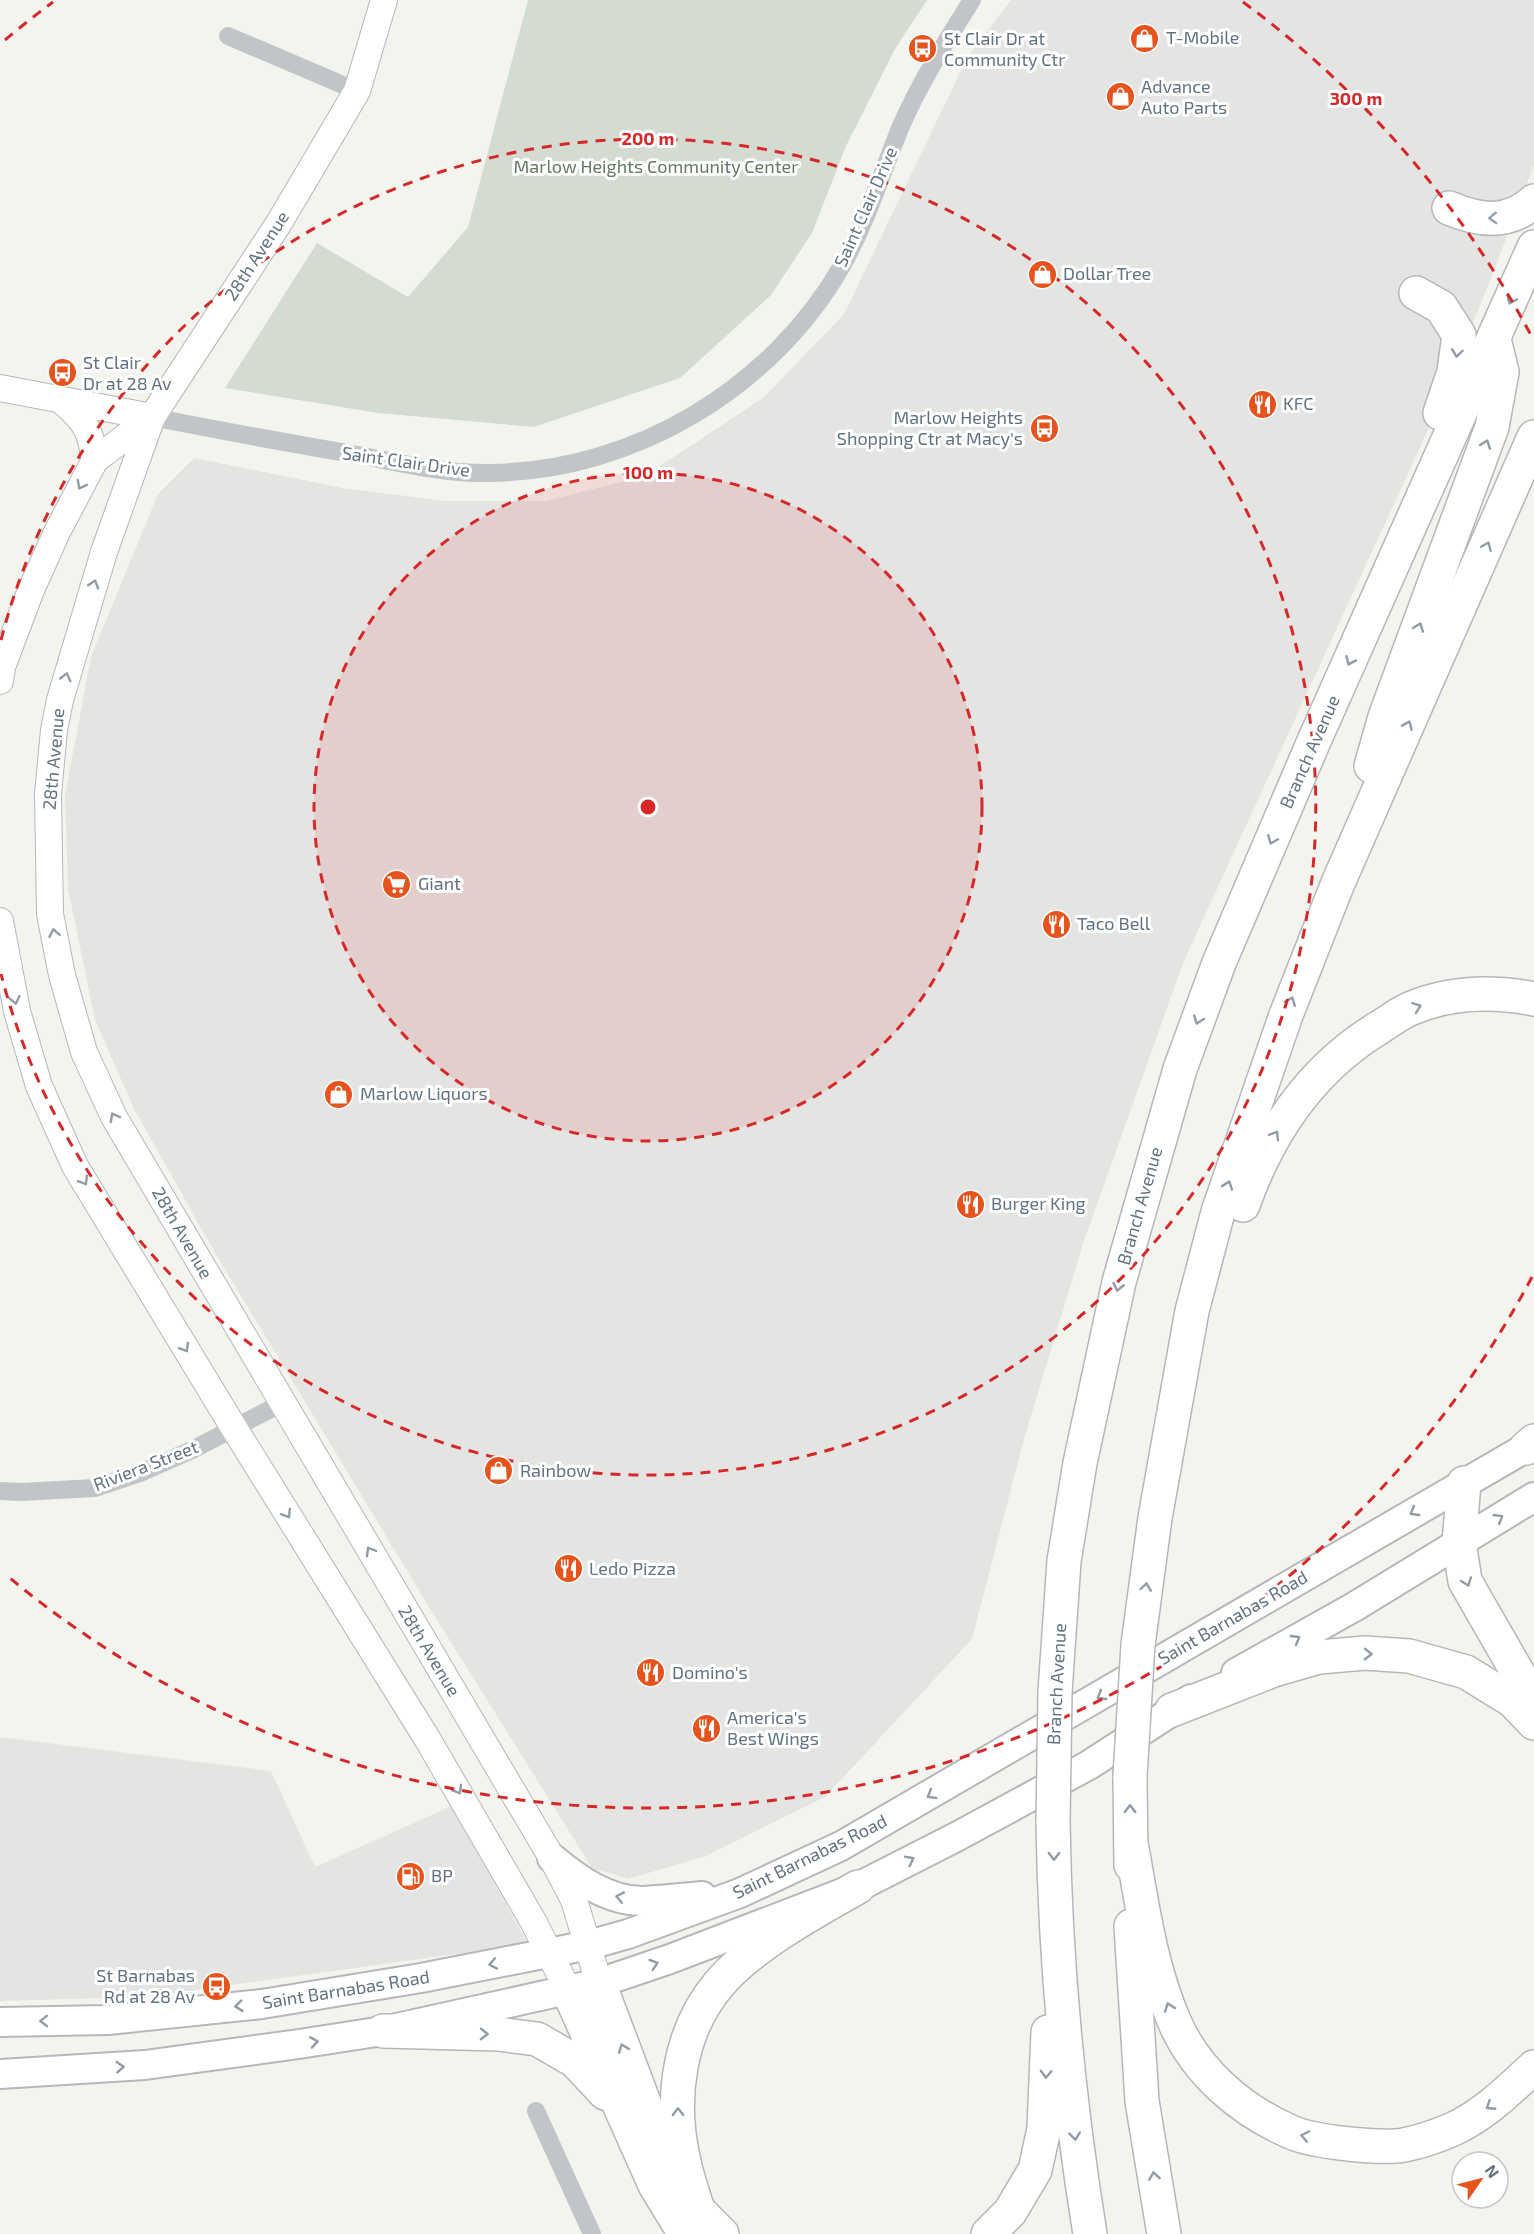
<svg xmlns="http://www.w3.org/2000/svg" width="1534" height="2234" font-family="'Exo 2',sans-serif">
<rect width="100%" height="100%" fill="#f4f4ef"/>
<g fill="#e4e5e3">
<polygon points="1011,0 1534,0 1534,165 1490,281 1433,419 1183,963 1084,1241 1024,1439 972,1639 825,1797 703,1857 628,1879 592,1868 432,1612 218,1258 134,1109 95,1020 68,889 65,795 91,657 158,494 194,458 343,488 446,501 546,501 645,476 764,397 844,314 968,56"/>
<polygon points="0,1737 271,1771 315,1867 452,1806 528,1944 145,1997 0,2001"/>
</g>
<polygon fill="#d4dbd0" points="528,0 927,0 895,49 846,146 812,233 771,295 680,378 534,427 378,413 225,388 317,243 408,297 468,227"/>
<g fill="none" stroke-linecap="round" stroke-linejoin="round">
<defs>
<g id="secondary">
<polyline points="384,0 357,91 279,223 152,417 104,552 60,700 54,730 48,794 50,914 62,975 84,1052 114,1117 552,1858 574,1900 599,1983"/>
<polyline points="0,388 152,417"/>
<path d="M62,401C86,423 90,428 95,460"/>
<polyline points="0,681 2,667 31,590 57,532 95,460 152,417"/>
<polyline points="0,921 17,1011 39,1086 75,1166 234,1428 428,1740 533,1921 568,1990"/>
</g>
<g id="primary">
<polyline points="1236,1673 1354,1607 1534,1497"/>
<path d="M552,1858C577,1879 608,1901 642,1901C662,1900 682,1898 702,1896"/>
<polyline points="0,2022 108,2020 262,2004 421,1978 589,1945 628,1934 740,1893 841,1846 1534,1443"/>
<polyline points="0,2074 145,2065 299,2044 383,2031 599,1983 670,1959 858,1887 958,1836 1089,1765 1191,1699"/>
</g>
<g id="highway">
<path d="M1449,208C1479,221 1509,225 1534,201"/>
<polyline points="1416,293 1441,307 1459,335 1454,372 1440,413"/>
<polyline points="1371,766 1385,717 1492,427 1502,372 1494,339"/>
<path d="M1243,1205C1269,1131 1312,1068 1380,1027C1390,1021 1401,1012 1412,1008C1451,992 1493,991 1534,999"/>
<polyline points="1526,1448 1534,1441"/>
<polyline points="1464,1483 1459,1542 1465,1581 1534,1701"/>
<polyline points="1138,1645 1155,1518 1192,1311 1218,1212 1286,1015 1338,883 1534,437"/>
<polyline points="1055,1692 1064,1561 1080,1463 1119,1282 1180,1069 1219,963 1314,741 1534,247"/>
<polyline points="1172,1710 1274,1670 1319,1657 1365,1653 1409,1656 1466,1672 1513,1701 1534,1723"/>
<polyline points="1130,1776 1131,1865"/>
<path d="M1053,1822C1055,1959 1068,2098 1090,2234"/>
<path d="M1131,1843C1142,1903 1150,1967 1175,2023C1197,2073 1242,2111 1291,2132C1312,2142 1381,2149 1404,2145C1419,2142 1437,2136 1451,2130C1483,2116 1509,2090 1534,2067"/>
<polyline points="1131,1926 1142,2101 1164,2234"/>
<polyline points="599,1983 648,2113 698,2210 722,2234"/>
<polyline points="568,1990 655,2185 685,2234"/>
<polyline points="383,2031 498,2034 537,2039 575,2061 605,2093"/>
<path d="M698,2210C693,2193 686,2175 683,2157C670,2098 679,2031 719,1984C751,1946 814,1912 858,1887"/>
<polyline points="988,2234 1010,2212 1035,2170 1044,2129 1048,2032"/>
</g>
</defs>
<use href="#secondary" stroke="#b3b8bd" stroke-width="28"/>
<use href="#primary" stroke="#b4b8bc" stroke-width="32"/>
<use href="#highway" stroke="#b4b7ba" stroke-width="36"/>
<g stroke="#c1c5c8" stroke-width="18">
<polyline points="228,36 357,91"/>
<path d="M152,417C221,431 289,443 358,455C401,463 446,474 490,473C634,471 772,389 843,264C867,221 882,172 901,126C920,82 947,40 972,0"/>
<polyline points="0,1491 21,1492 95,1488 140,1473 192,1450 282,1403"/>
<polyline points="536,2111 592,2234"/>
</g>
<use href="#secondary" stroke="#fff" stroke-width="26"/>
<use href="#primary" stroke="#fff" stroke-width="28"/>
<use href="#highway" stroke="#fff" stroke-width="33"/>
<defs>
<g id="highway-bridge">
<polyline points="1130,1776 1138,1645"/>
<polyline points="1053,1822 1055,1692"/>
</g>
</defs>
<use href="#highway-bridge" stroke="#b4b7ba" stroke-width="36" stroke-linecap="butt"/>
<use href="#highway-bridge" stroke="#fff" stroke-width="33"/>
</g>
<defs><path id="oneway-chevron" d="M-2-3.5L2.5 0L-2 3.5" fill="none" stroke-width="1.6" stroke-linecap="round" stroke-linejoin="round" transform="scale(1.5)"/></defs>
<g stroke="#919ca8">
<use href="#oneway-chevron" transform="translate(1493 218) rotate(178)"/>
<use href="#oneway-chevron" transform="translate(1511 300) rotate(113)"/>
<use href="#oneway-chevron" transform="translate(1457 353) rotate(98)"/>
<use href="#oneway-chevron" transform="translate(1486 444) rotate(-70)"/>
<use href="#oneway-chevron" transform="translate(81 485) rotate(118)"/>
<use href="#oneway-chevron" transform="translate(1487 546) rotate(-67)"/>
<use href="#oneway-chevron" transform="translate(94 584) rotate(-72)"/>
<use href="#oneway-chevron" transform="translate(1419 627) rotate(-70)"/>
<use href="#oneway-chevron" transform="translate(1350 661) rotate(114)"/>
<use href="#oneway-chevron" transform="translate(66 677) rotate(-75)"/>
<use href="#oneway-chevron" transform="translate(1408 725) rotate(-66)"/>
<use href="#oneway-chevron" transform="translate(1272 840) rotate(113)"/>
<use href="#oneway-chevron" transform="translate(54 933) rotate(-101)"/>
<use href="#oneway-chevron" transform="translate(15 1000) rotate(79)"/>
<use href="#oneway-chevron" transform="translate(1291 1001) rotate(-68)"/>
<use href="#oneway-chevron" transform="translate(1417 1007) rotate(-20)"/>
<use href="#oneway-chevron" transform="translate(1198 1020) rotate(110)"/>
<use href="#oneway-chevron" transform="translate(114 1117) rotate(-118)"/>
<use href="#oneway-chevron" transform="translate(1275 1135) rotate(-59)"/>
<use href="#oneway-chevron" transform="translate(84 1181) rotate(59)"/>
<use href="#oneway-chevron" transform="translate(1228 1185) rotate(-71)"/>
<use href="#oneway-chevron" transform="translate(1118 1287) rotate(103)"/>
<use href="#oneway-chevron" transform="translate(185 1348) rotate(59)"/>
<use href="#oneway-chevron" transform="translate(1414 1512) rotate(150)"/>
<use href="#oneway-chevron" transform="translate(287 1514) rotate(58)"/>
<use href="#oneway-chevron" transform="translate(1499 1518) rotate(-31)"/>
<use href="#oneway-chevron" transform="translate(370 1551) rotate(-120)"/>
<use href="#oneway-chevron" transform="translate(1467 1582) rotate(70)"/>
<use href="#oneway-chevron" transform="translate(1146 1587) rotate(-82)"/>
<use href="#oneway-chevron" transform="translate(1296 1639) rotate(-30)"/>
<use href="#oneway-chevron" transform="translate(1368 1654) rotate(1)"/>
<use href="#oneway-chevron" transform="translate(1101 1696) rotate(150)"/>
<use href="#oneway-chevron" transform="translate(458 1790) rotate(60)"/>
<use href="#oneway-chevron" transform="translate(931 1795) rotate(150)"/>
<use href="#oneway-chevron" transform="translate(1130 1809) rotate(-90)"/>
<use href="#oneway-chevron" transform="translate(1054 1856) rotate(89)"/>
<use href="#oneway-chevron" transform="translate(910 1860) rotate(-27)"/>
<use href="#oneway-chevron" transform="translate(620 1897) rotate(-169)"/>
<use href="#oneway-chevron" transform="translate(493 1964) rotate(169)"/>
<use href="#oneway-chevron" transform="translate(654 1964) rotate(-18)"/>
<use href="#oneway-chevron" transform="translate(239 2006) rotate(174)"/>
<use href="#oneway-chevron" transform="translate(1169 2007) rotate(-110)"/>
<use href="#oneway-chevron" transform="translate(44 2021) rotate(179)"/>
<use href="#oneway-chevron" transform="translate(484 2034) rotate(1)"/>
<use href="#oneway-chevron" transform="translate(314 2042) rotate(-9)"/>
<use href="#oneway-chevron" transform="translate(623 2048) rotate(-111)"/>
<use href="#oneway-chevron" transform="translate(120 2067) rotate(-4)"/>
<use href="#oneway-chevron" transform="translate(1046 2074) rotate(92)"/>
<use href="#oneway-chevron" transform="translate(1490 2106) rotate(147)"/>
<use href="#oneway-chevron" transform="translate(678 2112) rotate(-91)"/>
<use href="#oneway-chevron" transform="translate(1075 2136) rotate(84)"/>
<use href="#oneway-chevron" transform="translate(1305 2136) rotate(-168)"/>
<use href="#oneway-chevron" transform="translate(1154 2176) rotate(-99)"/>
</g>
<circle cx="648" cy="807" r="334" fill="#d62828" fill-opacity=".12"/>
<g fill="none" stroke="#d62828" stroke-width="3" stroke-dasharray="10 8">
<circle cx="648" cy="807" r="334"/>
<path d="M1 640A668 668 0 1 1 1 974"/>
<path d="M1532 1277A1001 1001 0 0 1 5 1574M5 40A1001 1001 0 0 1 53 2M1243 2A1001 1001 0 0 1 1532 337"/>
</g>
<defs>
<symbol id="shop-disc" viewBox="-11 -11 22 22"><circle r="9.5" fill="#e7531c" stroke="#fff"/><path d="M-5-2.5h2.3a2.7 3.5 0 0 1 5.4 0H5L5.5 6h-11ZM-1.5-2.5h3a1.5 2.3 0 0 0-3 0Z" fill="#fff"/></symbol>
<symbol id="bus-disc" viewBox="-11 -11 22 22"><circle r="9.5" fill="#e7531c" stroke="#fff"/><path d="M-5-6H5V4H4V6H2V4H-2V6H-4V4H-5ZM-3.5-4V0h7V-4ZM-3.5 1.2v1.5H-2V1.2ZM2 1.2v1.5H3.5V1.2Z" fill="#fff"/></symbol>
<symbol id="restaurant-disc" viewBox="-11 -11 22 22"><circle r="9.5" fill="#e7531c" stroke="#fff"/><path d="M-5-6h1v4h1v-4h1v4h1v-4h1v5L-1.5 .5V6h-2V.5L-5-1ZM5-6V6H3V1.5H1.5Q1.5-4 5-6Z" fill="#fff"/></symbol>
<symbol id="supermarket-disc" viewBox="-11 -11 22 22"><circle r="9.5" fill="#e7531c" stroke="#fff"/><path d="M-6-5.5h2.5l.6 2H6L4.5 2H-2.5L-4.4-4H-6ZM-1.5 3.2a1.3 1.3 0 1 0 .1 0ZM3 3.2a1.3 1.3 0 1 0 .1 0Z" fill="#fff"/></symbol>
<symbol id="fuel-disc" viewBox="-11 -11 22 22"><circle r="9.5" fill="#e7531c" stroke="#fff"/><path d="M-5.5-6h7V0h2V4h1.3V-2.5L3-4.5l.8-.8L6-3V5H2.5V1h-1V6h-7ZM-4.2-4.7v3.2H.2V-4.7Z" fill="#fff"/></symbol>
</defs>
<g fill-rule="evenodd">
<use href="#shop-disc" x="1128" y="22" width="33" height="33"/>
<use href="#bus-disc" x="906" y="32" width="33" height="33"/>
<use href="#shop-disc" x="1104" y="80" width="33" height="33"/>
<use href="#shop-disc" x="1026" y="258" width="33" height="33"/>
<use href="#bus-disc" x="46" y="356" width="33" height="33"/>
<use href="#restaurant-disc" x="1246" y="388" width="33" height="33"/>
<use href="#bus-disc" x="1028" y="412" width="33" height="33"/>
<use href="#supermarket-disc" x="380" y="868" width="33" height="33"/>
<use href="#restaurant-disc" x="1040" y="908" width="33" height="33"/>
<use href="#shop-disc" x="322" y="1078" width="33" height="33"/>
<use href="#restaurant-disc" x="954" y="1188" width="33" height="33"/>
<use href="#shop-disc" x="482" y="1454" width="33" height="33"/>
<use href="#restaurant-disc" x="552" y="1552" width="33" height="33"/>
<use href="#restaurant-disc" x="634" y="1656" width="33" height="33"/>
<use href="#restaurant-disc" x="690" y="1712" width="33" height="33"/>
<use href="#fuel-disc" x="394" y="1860" width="33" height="33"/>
<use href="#bus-disc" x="200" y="1970" width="33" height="33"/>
</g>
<g text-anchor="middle" stroke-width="6" stroke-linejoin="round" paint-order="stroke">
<g font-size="18" fill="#627282" stroke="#fff" text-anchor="start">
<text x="1166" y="44">T-Mobile</text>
<text x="944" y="45">St Clair Dr at<tspan x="944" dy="21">Community Ctr</tspan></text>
<text x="1141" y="93">Advance<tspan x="1141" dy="21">Auto Parts</tspan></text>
<text x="1063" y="280">Dollar Tree</text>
<text x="83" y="369">St Clair<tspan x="83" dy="21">Dr at 28 Av</tspan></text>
<text x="1283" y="410">KFC</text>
<text x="1023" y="424" text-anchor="end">Marlow Heights<tspan x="1023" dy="21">Shopping Ctr at Macy's</tspan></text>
<text x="418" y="890">Giant</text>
<text x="1077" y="930">Taco Bell</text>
<text x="360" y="1100">Marlow Liquors</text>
<text x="991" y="1210">Burger King</text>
<text x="520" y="1477">Rainbow</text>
<text x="589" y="1575">Ledo Pizza</text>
<text x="672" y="1679">Domino's</text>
<text x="727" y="1724">America's<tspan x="727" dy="21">Best Wings</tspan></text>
<text x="431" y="1882">BP</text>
<text x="195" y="1982" text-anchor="end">St Barnabas<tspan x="195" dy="21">Rd at 28 Av</tspan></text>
</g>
<g font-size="18" fill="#657961" stroke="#fff">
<text x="656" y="173">Marlow Heights Community Center</text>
</g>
<g font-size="18" fill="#627282" stroke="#fff">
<text transform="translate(866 207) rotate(-66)" y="6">Saint Clair Drive</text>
<text transform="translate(257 256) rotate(-57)" y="6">28th Avenue</text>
<text transform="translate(406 462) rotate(8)" y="6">Saint Clair Drive</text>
<text transform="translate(1310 752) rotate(-66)" y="6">Branch Avenue</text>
<text transform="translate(54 759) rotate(-85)" y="6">28th Avenue</text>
<text transform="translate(1140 1206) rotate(-74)" y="6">Branch Avenue</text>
<text transform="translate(182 1233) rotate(60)" y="6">28th Avenue</text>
<text transform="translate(146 1466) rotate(-21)" y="6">Riviera Street</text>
<text transform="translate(1233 1618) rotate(-30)" y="6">Saint Barnabas Road</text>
<text transform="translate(429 1651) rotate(59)" y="6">28th Avenue</text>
<text transform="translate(1057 1684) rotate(-87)" y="6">Branch Avenue</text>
<text transform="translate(810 1857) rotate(-26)" y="6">Saint Barnabas Road</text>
<text transform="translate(346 1990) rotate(-9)" y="6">Saint Barnabas Road</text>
</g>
</g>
<circle cx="648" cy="807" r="9" fill="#d62828" stroke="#fff" stroke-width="3"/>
<g font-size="18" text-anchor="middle" font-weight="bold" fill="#d62828" stroke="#fff" stroke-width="6" stroke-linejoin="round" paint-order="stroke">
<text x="1356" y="105">300 m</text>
<text x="648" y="145">200 m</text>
<text x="648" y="479">100 m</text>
</g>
<g transform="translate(1480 2180) rotate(55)"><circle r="28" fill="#ffffff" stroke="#c0c7cd" stroke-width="1.5"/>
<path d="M0-4.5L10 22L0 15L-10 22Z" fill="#e7531c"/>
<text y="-9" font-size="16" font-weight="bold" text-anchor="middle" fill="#627282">N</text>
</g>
</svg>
